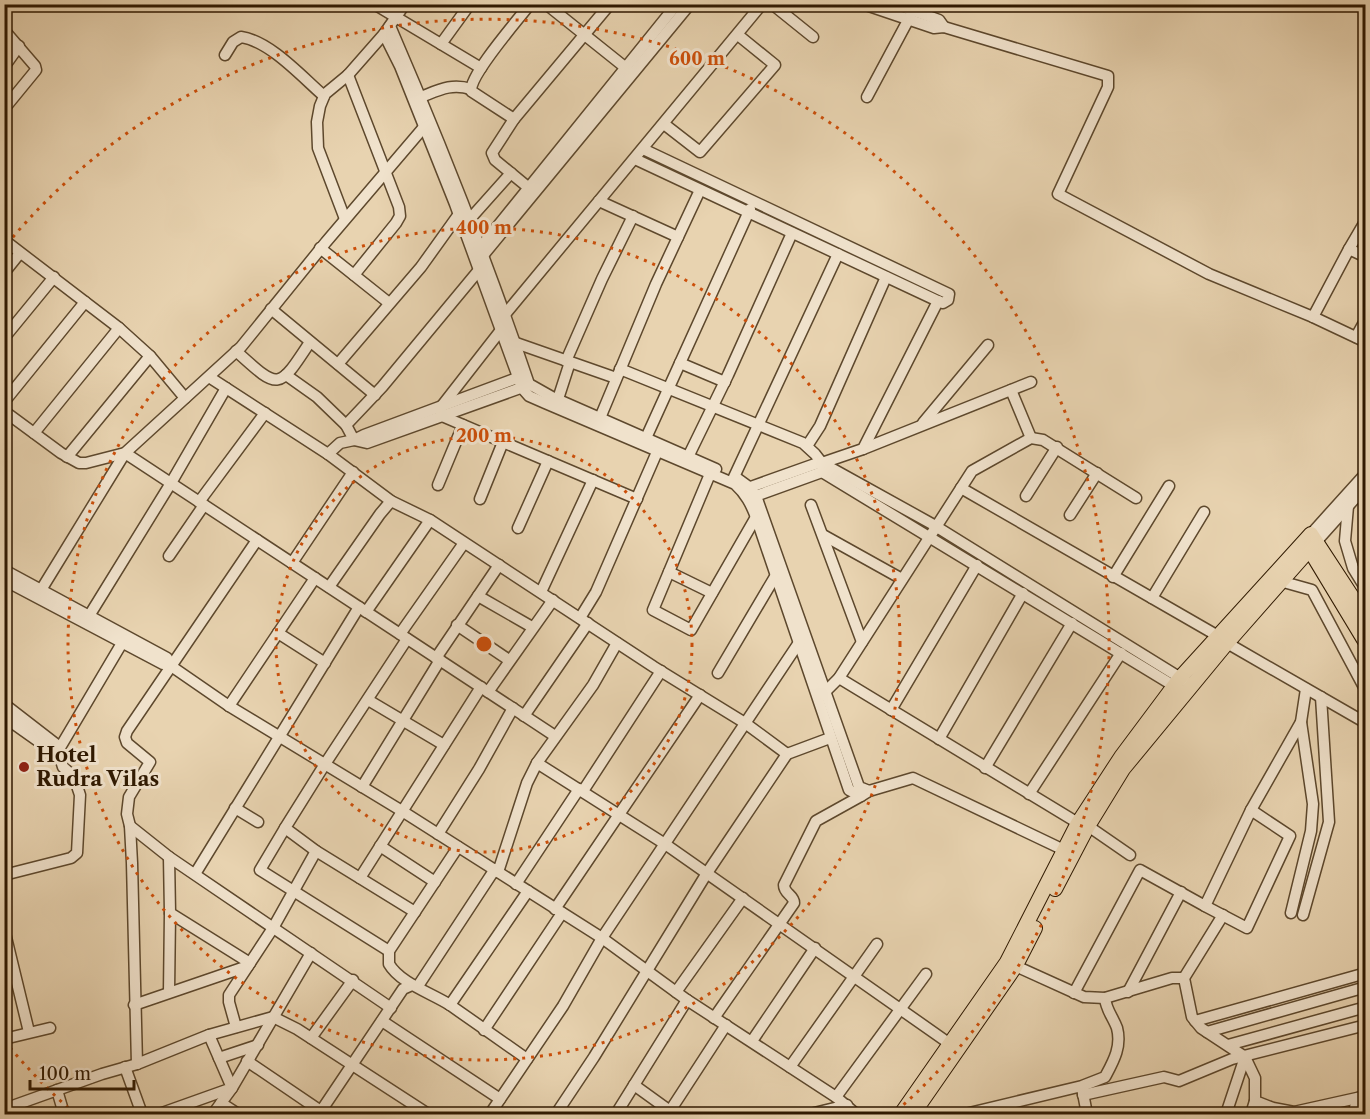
<svg xmlns="http://www.w3.org/2000/svg" width="1370" height="1119" font-family="'Libre Caslon Text',serif">
<rect width="100%" height="100%" fill="#e8d3b0"/>
<filter id="stains"><feTurbulence type="fractalNoise" baseFrequency=".00333" numOctaves="4"/><feColorMatrix values="0 0 0 0 .2 0 0 0 0 .09 0 0 0 0 .02 0 0 0 .5 -.17"/></filter>
<radialGradient id="worn" r=".72"><stop offset=".6" stop-color="#630" stop-opacity="0"/><stop offset="1" stop-color="#630" stop-opacity=".3"/></radialGradient>
<g fill="none" stroke-linecap="round" stroke-linejoin="round">
<defs>
<g id="minor">
<polyline points="374,4 481,68"/>
<polyline points="546,4 626,68"/>
<polyline points="772,4 813,37"/>
<polyline points="863,4 934,28 944,27 1108,76 1108,87 1058,194 1209,274 1313,317 1366,342"/>
<polyline points="895,4 939,20 944,27"/>
<path d="M390,26C441,144 488,263 529,384L552,397L716,469"/>
<polyline points="4,30 35,66 36,70 4,109"/>
<path d="M384,34L400,66L455,204L522,388L529,396L545,403L735,484C746,494 751,504 756,517L849,790L861,796L869,791L913,778L1064,850"/>
<polyline points="441,44 470,4"/>
<path d="M225,55L233,42L241,37C270,41 302,77 324,96"/>
<polyline points="4,67 19,46"/>
<polyline points="348,75 399,207 400,216 396,223 354,275"/>
<path d="M421,97C439,90 451,83 471,89"/>
<polyline points="867,97 913,11"/>
<polyline points="514,119 610,4"/>
<polyline points="664,124 700,152 775,65 738,35"/>
<polyline points="635,159 938,301 943,303 948,300 949,294 643,149"/>
<path d="M529,188L495,160L492,153L514,119L471,91C470,74 518,20 530,4"/>
<polyline points="599,201 678,237"/>
<polyline points="345,219 318,148 317,122 320,106 325,94 348,75 384,34 405,4"/>
<polyline points="469,220 511,173"/>
<polyline points="4,240 119,328 150,356 185,398"/>
<polyline points="320,248 389,303"/>
<polyline points="1349,249 1366,220"/>
<polyline points="476,253 677,4"/>
<polyline points="480,259 690,4"/>
<polyline points="479,270 382,387 346,425 354,440 367,443 526,386"/>
<polyline points="4,273 20,253"/>
<polyline points="271,309 375,395"/>
<polyline points="1313,317 1349,249 1366,257"/>
<polyline points="502,318 762,4"/>
<polyline points="501,330 441,407 442,416 637,499"/>
<polyline points="1356,337 1366,319"/>
<polyline points="4,338 54,277"/>
<polyline points="516,343 616,378"/>
<path d="M236,351C279,390 278,391 310,342"/>
<polyline points="566,361 602,279 633,216"/>
<polyline points="680,363 725,382"/>
<polyline points="338,364 421,267 459,214"/>
<polyline points="620,369 803,443 815,454 822,463"/>
<polyline points="286,375 317,397 346,425"/>
<polyline points="209,377 328,454 391,501 430,520 654,667 745,723 787,754 707,873 594,1057 556,1114"/>
<polyline points="1011,390 1031,438"/>
<polyline points="558,399 570,362"/>
<polyline points="4,402 85,302"/>
<polyline points="4,411 61,453 79,463 86,463 125,453 241,347 326,242 424,127"/>
<polyline points="600,418 656,284 700,190"/>
<polyline points="923,423 988,345"/>
<polyline points="34,433 119,328"/>
<polyline points="646,438 750,209"/>
<polyline points="807,446 820,426 886,277"/>
<polyline points="863,449 1031,382"/>
<polyline points="328,454 340,443 354,440 364,435 525,375"/>
<polyline points="67,457 150,356"/>
<polyline points="688,457 728,375 792,233"/>
<polyline points="822,466 822,463 863,449 938,301"/>
<polyline points="710,474 653,610 691,630 756,517"/>
<polyline points="734,477 838,254"/>
<polyline points="738,479 749,487 756,496 859,787 869,791"/>
<polyline points="438,485 463,425"/>
<polyline points="961,488 1218,636"/>
<polyline points="745,489 815,464 822,463 932,524 1187,682"/>
<polyline points="1026,496 1057,447"/>
<polyline points="750,498 822,472 1179,689"/>
<polyline points="480,499 503,442"/>
<polyline points="199,502 265,413"/>
<polyline points="811,505 862,642"/>
<polyline points="1348,506 1345,541 1353,568 1366,589"/>
<polyline points="1070,515 1097,473"/>
<polyline points="518,528 548,461"/>
<polyline points="1311,534 1366,473"/>
<polyline points="823,535 902,579"/>
<polyline points="1316,542 1366,486"/>
<polyline points="169,556 204,505"/>
<polyline points="292,563 353,472"/>
<polyline points="4,570 167,658 171,666"/>
<polyline points="669,572 712,593"/>
<polyline points="1113,577 1169,486"/>
<polyline points="4,580 163,664 171,666 229,706 402,811 602,938 687,1000 836,1097 856,1114"/>
<polyline points="1280,581 1312,590 1366,691"/>
<polyline points="329,587 380,514 391,501"/>
<polyline points="41,590 125,453 555,736"/>
<polyline points="541,592 593,480"/>
<polyline points="478,596 532,627"/>
<polyline points="1152,598 1204,512"/>
<polyline points="366,612 430,520"/>
<polyline points="89,616 171,483 226,388"/>
<polyline points="580,618 596,592 657,452"/>
<polyline points="457,625 509,660"/>
<polyline points="278,633 325,663"/>
<polyline points="400,634 464,543"/>
<polyline points="407,639 325,764 285,828 316,851 415,912"/>
<polyline points="1227,643 1366,723"/>
<polyline points="436,658 499,565"/>
<polyline points="718,673 776,575"/>
<polyline points="839,678 1078,823"/>
<polyline points="488,692 553,600"/>
<polyline points="819,694 824,693 839,678 972,471 1031,438 1043,440 1136,498"/>
<polyline points="368,700 444,745"/>
<polyline points="4,704 57,745 58,751 52,751 4,717"/>
<polyline points="229,706 315,578"/>
<polyline points="891,710 977,565"/>
<polyline points="524,716 588,623"/>
<polyline points="939,739 1023,593"/>
<polyline points="787,754 830,738"/>
<polyline points="537,763 665,844 950,1044"/>
<polyline points="985,768 1072,623"/>
<polyline points="362,787 440,660"/>
<polyline points="583,791 661,671"/>
<polyline points="1029,794 1121,653"/>
<polyline points="235,808 258,822"/>
<polyline points="130,826 169,857 391,1008"/>
<polyline points="1088,826 1130,855"/>
<polyline points="285,828 260,870 389,951"/>
<polyline points="438,834 479,769 513,708"/>
<polyline points="380,846 435,882"/>
<path d="M458,847L389,951V964C400,983 431,993 450,1005C476,1023 501,1041 527,1059"/>
<polyline points="169,857 170,913 250,963"/>
<polyline points="498,872 527,783 537,763 593,685 617,643"/>
<polyline points="195,874 359,607"/>
<polyline points="4,875 71,858 77,853 80,795 74,777 63,767 58,751 122,643"/>
<polyline points="360,878 481,687"/>
<polyline points="516,884 579,789"/>
<polyline points="1205,906 1247,928 1290,836 1251,810"/>
<polyline points="555,909 700,695"/>
<polyline points="1291,913 1311,831 1313,804 1301,722"/>
<polyline points="1223,915 1184,978 1192,1017 1201,1028 1245,1057 1255,1078 1255,1101 1273,1108 1294,1112 1366,1096"/>
<polyline points="1303,915 1329,822 1321,697"/>
<polyline points="4,929 29,1032"/>
<polyline points="1009,963 1084,997 1105,998 1172,978 1184,978"/>
<polyline points="418,986 495,869"/>
<polyline points="169,992 170,913"/>
<polyline points="676,992 743,898"/>
<polyline points="1128,992 1181,892"/>
<polyline points="1074,993 1140,870 1205,906 1251,810 1301,722 1306,689"/>
<polyline points="134,1005 248,966"/>
<polyline points="450,1005 528,891"/>
<path d="M714,1018L794,903C794,895 784,894 784,885L816,821L861,796"/>
<polyline points="382,1021 500,1099"/>
<polyline points="1195,1021 1366,973"/>
<polyline points="236,1027 229,1002 229,995 273,928 316,851"/>
<polyline points="484,1030 562,913"/>
<polyline points="1207,1032 1366,987"/>
<polyline points="311,1038 353,980"/>
<polyline points="4,1039 50,1028"/>
<polyline points="752,1041 815,948"/>
<polyline points="1228,1045 1366,1007"/>
<polyline points="219,1058 258,1045"/>
<polyline points="247,1061 325,1114"/>
<polyline points="137,1064 132,863 130,826 127,814 129,797 150,762 127,743 125,737 127,731 257,540"/>
<polyline points="125,1067 142,1114"/>
<polyline points="790,1067 877,944"/>
<polyline points="634,1085 670,1111"/>
<polyline points="1082,1088 1087,1114"/>
<polyline points="57,1090 64,1114"/>
<polyline points="1083,1095 1164,1077 1179,1081 1232,1059 1366,1025"/>
<polyline points="836,1097 926,974"/>
<polyline points="221,1103 238,1114"/>
<polyline points="4,1109 102,1074 137,1064 209,1035 273,1017 297,1029 428,1114"/>
<polyline points="159,1114 232,1088 209,1035"/>
<polyline points="213,1114 232,1088 311,953"/>
<polyline points="319,1114 403,989 412,985"/>
<polyline points="490,1114 563,1006 602,938 800,641"/>
<polyline points="616,1114 687,1000"/>
<polyline points="668,1114 726,1025"/>
<polyline points="810,1114 847,1105"/>
<path d="M965,1114L1082,1086L1105,1077C1113,1062 1122,1047 1117,1028C1113,1017 1106,1010 1105,998"/>
<polyline points="1226,1114 1245,1057"/>
<polyline points="1251,1114 1255,1101"/>
<polyline points="1353,1114 1358,1098"/>
</g>
<g id="major">
<polyline points="1305,542 1366,643"/>
<polyline points="1055,889 1088,826 1123,769 1227,643 1316,542"/>
<polyline points="901,1114 1007,962 1078,823 1121,757 1180,678 1311,534 1366,618"/>
<polyline points="913,1114 1015,967 1035,928"/>
</g>
</defs>
<use href="#minor" stroke="#5d482d" stroke-width="13"/>
<use href="#major" stroke="#2f1901" stroke-width="16"/>
<use href="#minor" stroke="#f0e2cc" stroke-width="10"/>
<use href="#major" stroke="#e8d3b0" stroke-width="14"/>
</g>
<g fill="none" stroke="#cc4f0a" stroke-width="3" stroke-dasharray="3 6">
<circle cx="484" cy="644" r="208"/>
<circle cx="484" cy="644" r="416"/>
<path d="M75 1114A623 623 0 0 1 7 1044M7 244A623 623 0 1 1 893 1114"/>
</g>
<circle fill="#8f2418" stroke="#f0e2cc" stroke-width="2" cx="24" cy="767" r="6"/>
<g text-anchor="middle" stroke-width="6" stroke-linejoin="round" paint-order="stroke">
<g font-size="21" font-weight="bold" fill="#2f1901" stroke="#f0e2cc" text-anchor="start">
<text x="36" y="762">Hotel<tspan x="36" dy="24">Rudra Vilas</tspan></text>
</g>
</g>
<circle cx="484" cy="644" r="9" fill="#cc4f0a" stroke="#f0e2cc" stroke-width="3"/>
<g font-size="18" text-anchor="middle" font-weight="bold" fill="#cc4f0a" stroke="#f0e2cc" stroke-width="6" stroke-linejoin="round" paint-order="stroke">
<text x="697" y="65">600 m</text>
<text x="484" y="234">400 m</text>
<text x="484" y="442">200 m</text>
</g>
<rect width="1370" height="1119" fill="none" stroke="#e8d3b0" stroke-width="24"/>
<rect x="6" y="6" width="1358" height="1107" fill="none" stroke="#2f1901" stroke-width="3"/>
<rect x="12" y="12" width="1346" height="1095" fill="none" stroke="#2f1901" stroke-width="1.5"/>
<path d="M30 1080v9h104v-9" fill="none" stroke="#2f1901" stroke-width="3"/>
<text x="39" y="1080" font-size="18" fill="#2f1901" stroke="#f0e2cc" stroke-width="4.5" paint-order="stroke">100 m</text>
<rect width="100%" height="100%" filter="url(#stains)"/>
<rect width="100%" height="100%" fill="url(#worn)"/>
</svg>
